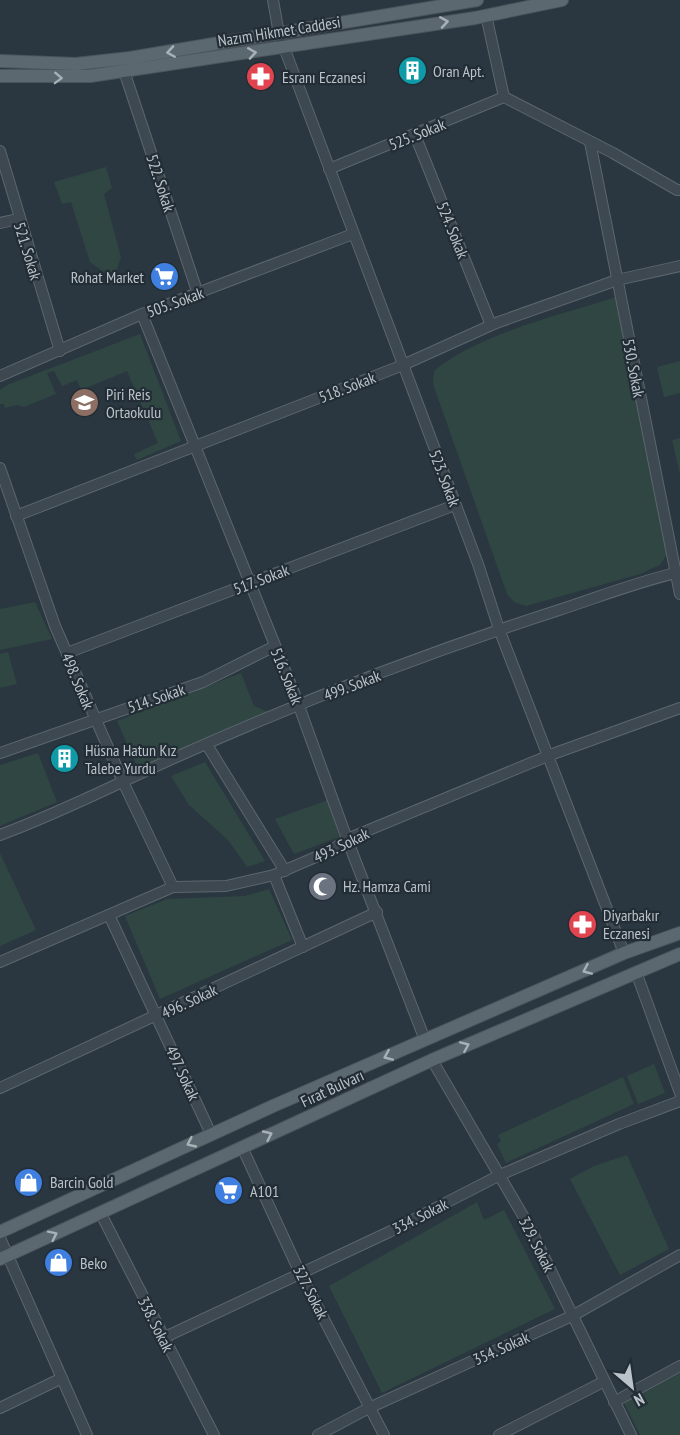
<svg xmlns="http://www.w3.org/2000/svg" width="680" height="1435" font-family="'PT Sans Narrow',sans-serif">
<rect width="100%" height="100%" fill="#2a3740"/>
<g fill="#304643">
<polygon points="106,167 112,188 104,194 121,257 115,274 109,276 90,262 71,202 62,204 54,182"/>
<path d="M616,297L667,554L660,565L640,574L526,606L514,602L507,594L433,384L434,371C477,334 561,315 616,297Z"/>
<polygon points="140,334 181,441 137,460 134,454 158,443 127,371 81,390 77,380 62,386 54,371 47,373 56,394 24,407 18,405 5,408 4,404 0,404 0,390 7,385"/>
<polygon points="680,361 680,393 664,397 657,367"/>
<polygon points="680,438 680,475 672,440"/>
<polygon points="35,602 52,639 0,650 0,609"/>
<polygon points="8,652 17,684 0,688 0,654"/>
<polygon points="241,673 254,706 269,712 138,768 117,721"/>
<polygon points="38,753 57,802 0,826 0,765"/>
<polygon points="205,762 265,861 247,867 228,840 189,805 171,776"/>
<polygon points="328,800 339,837 294,854 275,819"/>
<polygon points="0,853 36,930 0,946"/>
<polygon points="269,889 292,940 160,999 125,916 167,899 245,896"/>
<polygon points="654,1064 665,1093 638,1104 627,1076"/>
<polygon points="623,1077 634,1104 506,1163 497,1144 501,1141 498,1135"/>
<polygon points="627,1155 669,1249 620,1275 570,1179 594,1166"/>
<polygon points="477,1202 484,1220 504,1210 555,1309 382,1393 329,1286"/>
<polygon points="680,1373 680,1435 640,1435 624,1403"/>
</g>
<g fill="none" stroke-linecap="round" stroke-linejoin="round">
<defs>
<g id="minor">
<polyline points="273,0 279,34 478,564 499,629 624,953"/>
<polyline points="486,15 504,97 613,153 677,190 680,190"/>
<polyline points="124,71 198,294"/>
<polyline points="415,135 491,325"/>
<polyline points="590,142 680,594"/>
<polyline points="0,151 60,351"/>
<polyline points="329,169 504,97"/>
<polyline points="0,223 18,219"/>
<polyline points="142,314 295,695 347,839 425,1040"/>
<polyline points="0,376 142,314 353,234"/>
<polyline points="0,468 55,626 124,784 173,887"/>
<polyline points="16,516 403,365 496,323 617,280 680,266"/>
<polyline points="67,653 455,505"/>
<polyline points="207,745 285,871"/>
<polyline points="0,753 203,682 275,646"/>
<path d="M0,835C60,813 116,784 174,758C299,702 429,652 559,610C599,597 639,581 680,572"/>
<polyline points="274,875 303,947"/>
<polyline points="109,915 211,1134"/>
<polyline points="0,962 173,887 226,886 274,875 332,850 347,839 550,755 680,708"/>
<polyline points="636,972 680,1093"/>
<polyline points="432,1060 529,1226 631,1435"/>
<polyline points="0,1088 377,912"/>
<polyline points="242,1147 300,1273 384,1435"/>
<polyline points="100,1212 214,1435"/>
<polyline points="0,1238 87,1435"/>
<polyline points="163,1338 389,1232 500,1175 619,1124 680,1101"/>
<polyline points="614,1402 680,1366"/>
<polyline points="0,1408 62,1378"/>
<polyline points="318,1435 369,1408 574,1315 680,1255"/>
<polyline points="499,1435 603,1382"/>
</g>
<g id="major">
<polyline points="0,61 76,64 130,58 477,0"/>
<polyline points="0,76 90,76 475,18 562,0"/>
<polyline points="0,1232 273,1106 624,953 680,933"/>
<polyline points="0,1259 432,1060 680,954"/>
</g>
</defs>
<use href="#minor" stroke="#5c666d" stroke-width="12"/>
<use href="#major" stroke="#4b545c" stroke-width="14"/>
<use href="#minor" stroke="#3e4850" stroke-width="10"/>
<use href="#major" stroke="#5c686f" stroke-width="12"/>
</g>
<defs><path id="oneway-chevron" d="M-2-3.5L2.5 0L-2 3.5" fill="none" stroke-width="1.6" stroke-linecap="round" stroke-linejoin="round" transform="scale(1.5)"/></defs>
<g stroke="#a8b1b8">
<use href="#oneway-chevron" transform="translate(444 22) rotate(-9)"/>
<use href="#oneway-chevron" transform="translate(171 52) rotate(171)"/>
<use href="#oneway-chevron" transform="translate(252 53) rotate(-9)"/>
<use href="#oneway-chevron" transform="translate(58 78) rotate(2)"/>
<use href="#oneway-chevron" transform="translate(587 970) rotate(156)"/>
<use href="#oneway-chevron" transform="translate(465 1046) rotate(-23)"/>
<use href="#oneway-chevron" transform="translate(388 1056) rotate(157)"/>
<use href="#oneway-chevron" transform="translate(268 1135) rotate(-25)"/>
<use href="#oneway-chevron" transform="translate(191 1143) rotate(155)"/>
<use href="#oneway-chevron" transform="translate(53 1235) rotate(-26)"/>
</g>
<defs>
<symbol id="building-disc" viewBox="-11 -11 22 22"><circle r="9.5" fill="#0f9aa8" stroke="#232d35"/><path d="M-4-6H4V6H1V3H-1V6H-4ZM-2.5-4.3h1.7v1.8h-1.7ZM.8-4.3h1.7v1.8H.8ZM-2.5-1h1.7V.8h-1.7ZM.8-1h1.7V.8H.8Z" fill="#fff"/></symbol>
<symbol id="pharmacy-disc" viewBox="-11 -11 22 22"><circle r="9.5" fill="#e0444e" stroke="#232d35"/><path d="M-2-6h4v4h4v4h-4v4h-4v-4h-4v-4h4Z" fill="#fff"/></symbol>
<symbol id="supermarket-disc" viewBox="-11 -11 22 22"><circle r="9.5" fill="#3f7fe0" stroke="#232d35"/><path d="M-6-5.5h2.5l.6 2H6L4.5 2H-2.5L-4.4-4H-6ZM-1.5 3.2a1.3 1.3 0 1 0 .1 0ZM3 3.2a1.3 1.3 0 1 0 .1 0Z" fill="#fff"/></symbol>
<symbol id="school-disc" viewBox="-11 -11 22 22"><circle r="9.5" fill="#8d6e63" stroke="#232d35"/><path d="M0-5L7-2L0 1L-7-2ZM-4 1L0 2.5L4 1V4Q0 6-4 4Z" fill="#fff"/></symbol>
<symbol id="mosque-disc" viewBox="-11 -11 22 22"><circle r="9.5" fill="#6b7280" stroke="#232d35"/><path d="M3.5-4.9A6 6 0 1 0 3.5 4.9A5 5 0 1 1 3.5-4.9Z" fill="#fff"/></symbol>
<symbol id="shop-disc" viewBox="-11 -11 22 22"><circle r="9.5" fill="#3f7fe0" stroke="#232d35"/><path d="M-5-2.5h2.3a2.7 3.5 0 0 1 5.4 0H5L5.5 6h-11ZM-1.5-2.5h3a1.5 2.3 0 0 0-3 0Z" fill="#fff"/></symbol>
</defs>
<g fill-rule="evenodd">
<use href="#building-disc" x="396" y="54" width="33" height="33"/>
<use href="#pharmacy-disc" x="244" y="60" width="33" height="33"/>
<use href="#supermarket-disc" x="148" y="260" width="33" height="33"/>
<use href="#school-disc" x="68" y="386" width="33" height="33"/>
<use href="#building-disc" x="48" y="742" width="33" height="33"/>
<use href="#mosque-disc" x="306" y="870" width="33" height="33"/>
<use href="#pharmacy-disc" x="566" y="908" width="33" height="33"/>
<use href="#shop-disc" x="12" y="1166" width="33" height="33"/>
<use href="#supermarket-disc" x="212" y="1174" width="33" height="33"/>
<use href="#shop-disc" x="42" y="1246" width="33" height="33"/>
</g>
<g text-anchor="middle" stroke-width="4.5" stroke-linejoin="round" paint-order="stroke">
<g font-size="16" fill="#bbc3ca" stroke="#232d35">
<text transform="translate(279 31) rotate(-9)" y="6">Nazım Hikmet Caddesi</text>
<text transform="translate(417 134) rotate(-22)" y="6">525. Sokak</text>
<text transform="translate(161 183) rotate(72)" y="6">522. Sokak</text>
<text transform="translate(453 230) rotate(68)" y="6">524. Sokak</text>
<text transform="translate(28 251) rotate(73)" y="6">521. Sokak</text>
<text transform="translate(175 302) rotate(-20)" y="6">505. Sokak</text>
<text transform="translate(634 368) rotate(79)" y="6">530. Sokak</text>
<text transform="translate(347 387) rotate(-21)" y="6">518. Sokak</text>
<text transform="translate(445 478) rotate(69)" y="6">523. Sokak</text>
<text transform="translate(261 579) rotate(-21)" y="6">517. Sokak</text>
<text transform="translate(287 676) rotate(68)" y="6">516. Sokak</text>
<text transform="translate(78 681) rotate(67)" y="6">498. Sokak</text>
<text transform="translate(352 685) rotate(-21)" y="6">499. Sokak</text>
<text transform="translate(156 698) rotate(-19)" y="6">514. Sokak</text>
<text transform="translate(341 845) rotate(-26)" y="6">493. Sokak</text>
<text transform="translate(189 1001) rotate(-25)" y="6">496. Sokak</text>
<text transform="translate(183 1073) rotate(65)" y="6">497. Sokak</text>
<text transform="translate(332 1088) rotate(-25)" y="6">Fırat Bulvarı</text>
<text transform="translate(420 1216) rotate(-27)" y="6">334. Sokak</text>
<text transform="translate(537 1244) rotate(63)" y="6">329. Sokak</text>
<text transform="translate(311 1292) rotate(63)" y="6">327. Sokak</text>
<text transform="translate(156 1324) rotate(63)" y="6">338. Sokak</text>
<text transform="translate(501 1348) rotate(-24)" y="6">354. Sokak</text>
</g>
<g font-size="16" fill="#bbc3ca" stroke="#232d35" text-anchor="start">
<text x="433" y="77">Oran Apt.</text>
<text x="282" y="83">Esranı Eczanesi</text>
<text x="144" y="283" text-anchor="end">Rohat Market</text>
<text x="106" y="400">Piri Reis<tspan x="106" dy="18">Ortaokulu</tspan></text>
<text x="85" y="756">Hüsna Hatun Kız<tspan x="85" dy="18">Talebe Yurdu</tspan></text>
<text x="343" y="892">Hz. Hamza Cami</text>
<text x="603" y="921">Diyarbakır<tspan x="603" dy="18">Eczanesi</tspan></text>
<text x="50" y="1188">Barcin Gold</text>
<text x="250" y="1197">A101</text>
<text x="80" y="1269">Beko</text>
</g>
</g>
<g transform="translate(632 1387) rotate(151)" stroke="#232d35" stroke-width="4.5" paint-order="stroke">
<path d="M0-4.5L10 22L0 15L-10 22Z" fill="#bbc3ca"/>
<text y="-9" font-size="16" font-weight="bold" text-anchor="middle" fill="#bbc3ca">N</text>
</g>
</svg>
